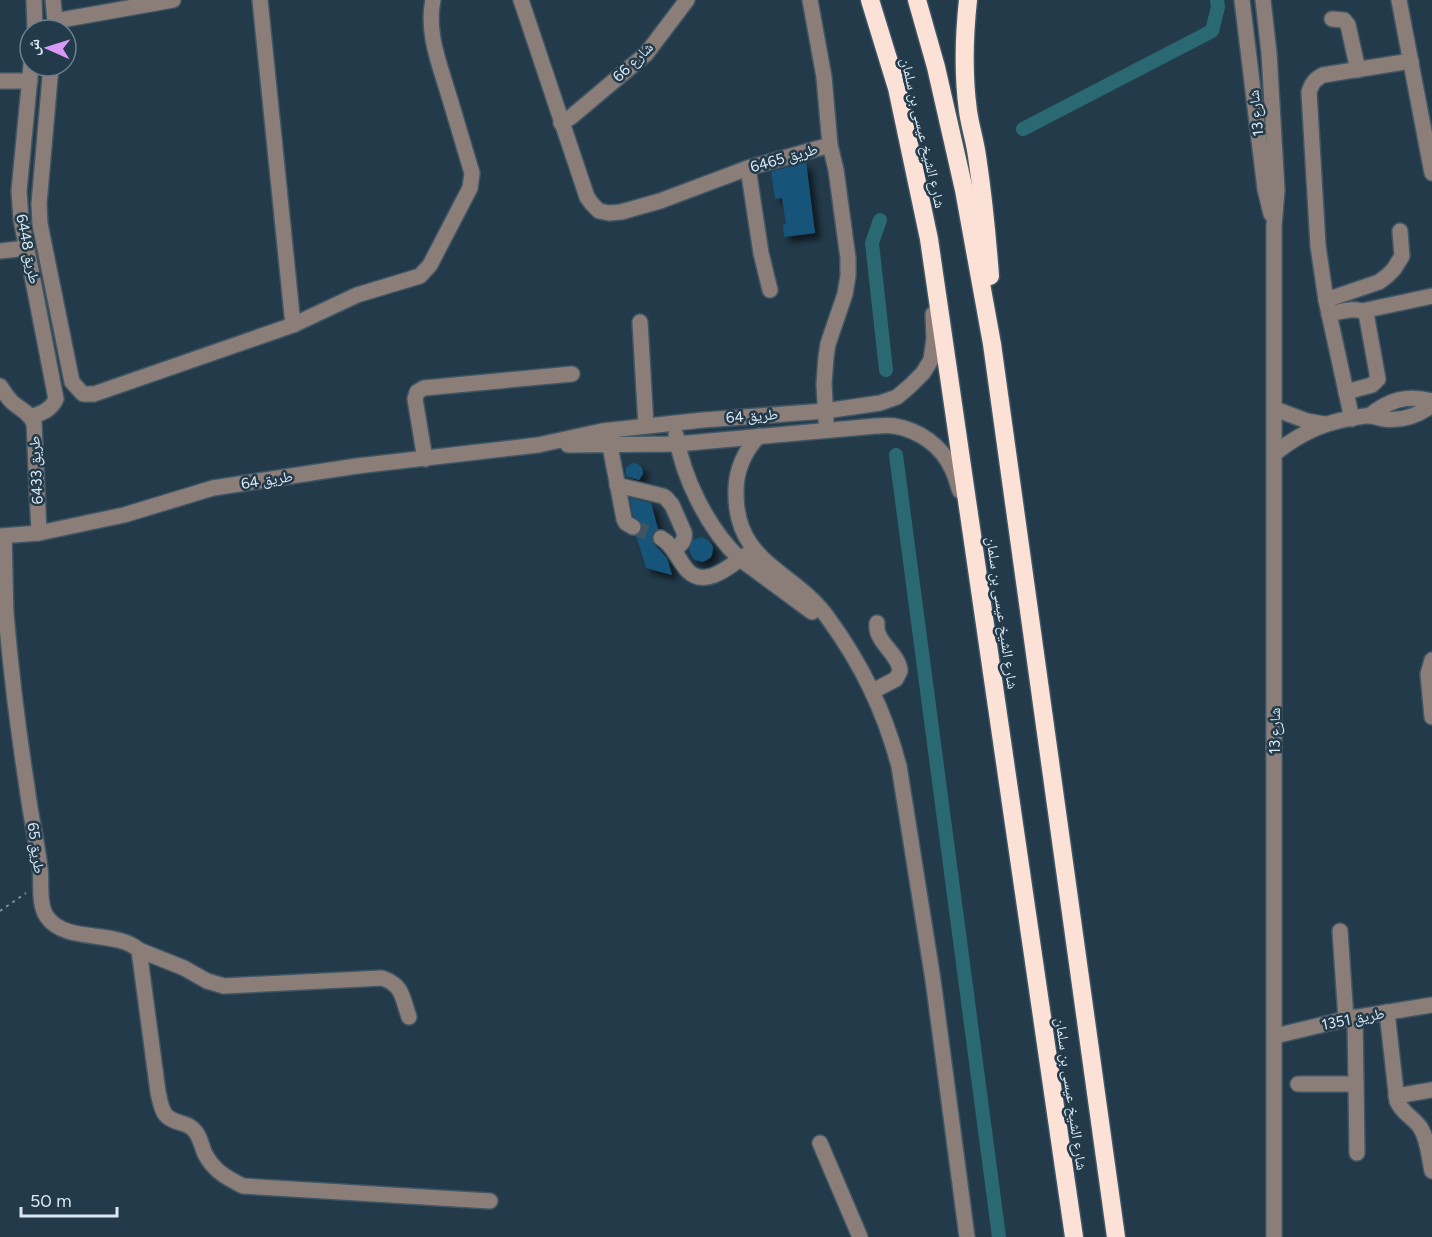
<svg xmlns="http://www.w3.org/2000/svg" width="1432" height="1237" font-family="Figtree,'Noto Naskh Arabic',sans-serif">
<defs>
<filter id="shadow"><feDropShadow dx="5.5" dy="5.5" stdDeviation="3" flood-color="#0009"/></filter>
</defs>
<rect width="100%" height="100%" fill="#233a4a"/>
<g fill="none" stroke-linecap="round" stroke-linejoin="round">
<g stroke="#2a6972" stroke-width="14">
<polyline points="1023,129 1212,31 1218,7 1217,0"/>
<polyline points="880,220 872,243 886,370"/>
<polyline points="896,455 999,1237"/>
</g>
</g>
<g fill="#175479" filter="url(#shadow)">
<polygon points="806,162 815,233 784,237 783,224 786,224 782,198 775,199 771,172"/>
<polygon points="632,463 638,464 642,468 643,474 639,480 626,476 626,468"/>
<polygon points="630,498 651,503 658,529 653,533 652,542 667,558 672,575 646,568 636,536 641,532 643,526 641,522 633,516"/>
<polygon points="702,537 709,541 713,547 712,555 710,558 703,562 695,560 692,557 689,549 693,540"/>
</g>
<g fill="none" stroke-linecap="round" stroke-linejoin="round">
<polyline stroke="#3e5463" stroke-width="15" stroke-dasharray="15 8" stroke-linecap="butt" points="633,527 661,538"/>
<defs>
<g id="minor">
<polyline points="34,0 35,30"/>
<polyline points="53,0 55,21 54,30"/>
<polyline points="260,0 293,325"/>
<polyline points="521,0 587,197 592,204 599,211 609,213 621,212 660,201 748,168 830,145"/>
<polyline points="810,0 824,77 830,145 836,170 848,258 848,276 845,294 828,344 826,357 824,384 826,421"/>
<polyline points="1242,0 1265,189 1271,214"/>
<polyline points="1263,0 1269,53 1277,190 1274,226 1274,1237"/>
<polyline points="1399,0 1432,173"/>
<polyline points="1332,19 1344,20 1348,25 1358,70"/>
<polyline points="55,21 173,0"/>
<path d="M31,66L19,191L21,219L56,399C51,410 42,413 31,417"/>
<path d="M51,66L39,204L40,224L72,382L83,394H94L293,325L357,295L420,276L430,265L470,188L472,173C464,147 457,122 449,96C440,65 426,33 433,0"/>
<polyline points="0,81 30,81"/>
<polyline points="561,123 571,117 646,54 687,0"/>
<polyline points="748,168 761,253 770,290"/>
<polyline points="0,251 27,248"/>
<polyline points="1326,300 1379,282 1387,276 1394,269 1402,256 1400,231"/>
<polyline points="1362,311 1432,296"/>
<path d="M1329,314C1341,312 1355,306 1366,313L1378,379L1372,385L1346,392"/>
<polyline points="640,322 646,426"/>
<path d="M0,386C4,392 7,397 12,402C21,410 29,412 34,423L39,533"/>
<polyline points="1275,409 1307,421 1324,424"/>
<path d="M1369,416C1389,400 1407,394 1432,401"/>
<path d="M1352,419L1326,300L1318,246L1309,92C1312,83 1315,79 1323,75L1411,61"/>
<path d="M676,435C683,478 708,529 740,559L812,612"/>
<path d="M759,436C745,450 736,470 736,490C734,564 793,569 828,618C862,665 884,710 899,766L933,980L967,1237"/>
<path d="M568,445L677,444L876,426C882,426 888,425 894,426C919,430 942,446 952,469C956,476 957,484 960,491"/>
<polyline points="610,446 624,519 626,523 633,527"/>
<path d="M1275,453C1305,430 1327,421 1365,416C1372,415 1377,418 1384,419C1401,421 1418,416 1432,405"/>
<polyline points="425,459 415,399 417,392 424,388 572,374"/>
<path d="M617,485L663,496L666,498L672,505L684,532C686,541 680,545 674,550"/>
<polyline points="0,536 39,533 124,515 213,488 265,480 357,466 538,445 602,431 703,420 825,411 880,403 897,397 910,386 923,373 931,360 934,338 933,314"/>
<path d="M4,537C5,562 5,589 6,614C11,672 18,730 27,787C30,814 37,841 40,868C42,883 38,904 47,917C66,944 115,929 139,950L158,1092C162,1110 162,1118 181,1123C185,1124 190,1126 193,1129C200,1135 201,1145 205,1154C214,1171 227,1178 243,1186L490,1201"/>
<path d="M661,538C670,543 674,551 680,560C682,563 685,568 688,571C706,589 731,565 746,555"/>
<polyline points="1432,660 1428,674 1432,717"/>
<path d="M873,691L896,679L900,671C899,653 874,642 877,623"/>
<polyline points="1340,931 1346,1019"/>
<path d="M139,950L184,968L207,981L224,986L382,978C403,985 402,997 409,1017"/>
<path d="M1387,1012L1397,1101C1402,1113 1413,1117 1420,1127C1428,1139 1429,1157 1432,1171"/>
<polyline points="1355,1017 1357,1153"/>
<polyline points="1275,1036 1346,1019 1432,1005"/>
<polyline points="1298,1084 1356,1084"/>
<polyline points="1396,1096 1432,1090"/>
<polyline points="820,1143 860,1237"/>
</g>
<g id="highway">
<polyline points="870,0 897,88 929,239 1074,1237"/>
<polyline points="917,0 936,67 964,190 992,344 1116,1237"/>
<path d="M968,0C964,37 963,74 968,111C970,126 975,141 977,156C983,196 987,236 990,276"/>
</g>
</defs>
<use href="#minor" stroke="#405665" stroke-width="18"/>
<use href="#highway" stroke="#405665" stroke-width="21"/>
<polyline stroke="#7d909e" stroke-width="2" stroke-dasharray="3 4.5" stroke-linecap="butt" points="0,911 26,893"/>
<use href="#minor" stroke="#8b7e78" stroke-width="15"/>
<use href="#highway" stroke="#fbe1d6" stroke-width="18"/>
</g>
<g text-anchor="middle" stroke-width="5" stroke-linejoin="round" paint-order="stroke">
<g font-size="15" fill="#dae8f3" stroke="#233a4a">
<text transform="translate(633 62) rotate(-44)" y="5">شارع 66</text>
<text transform="translate(1256 113) rotate(-96)" y="5">شارع 13</text>
<text transform="translate(923 133) rotate(77)" y="5">شارع الشيخ عيسى بن سلمان</text>
<text transform="translate(784 158) rotate(-16)" y="5">طريق 6465</text>
<text transform="translate(28 249) rotate(79)" y="5">طريق 6448</text>
<text transform="translate(752 416) rotate(-4)" y="5">طريق 64</text>
<text transform="translate(36 470) rotate(-93)" y="5">طريق 6433</text>
<text transform="translate(267 480) rotate(-9)" y="5">طريق 64</text>
<text transform="translate(1002 613) rotate(82)" y="5">شارع الشيخ عيسى بن سلمان</text>
<text transform="translate(1275 731) rotate(-90)" y="5">شارع 13</text>
<text transform="translate(36 848) rotate(82)" y="5">طريق 65</text>
<text transform="translate(1353 1019) rotate(-11)" y="5">طريق 1351</text>
<text transform="translate(1071 1094) rotate(82)" y="5">شارع الشيخ عيسى بن سلمان</text>
</g>
</g>
<g transform="translate(48 48) rotate(273)"><circle r="28" fill="#233a4a" stroke="#6c808e" stroke-width="1.5"/>
<path d="M0-4.5L10 22L0 15L-10 22Z" fill="#d99af7"/>
<text y="-9" font-size="16" font-weight="bold" text-anchor="middle" fill="#dae8f3">ش</text>
</g>
<path d="M21 1207v9h96v-9" fill="none" stroke="#dae8f3" stroke-width="3"/>
<text x="30" y="1207" font-size="18" fill="#dae8f3" stroke="#233a4a" stroke-width="4.5" paint-order="stroke">50 m</text>
</svg>
